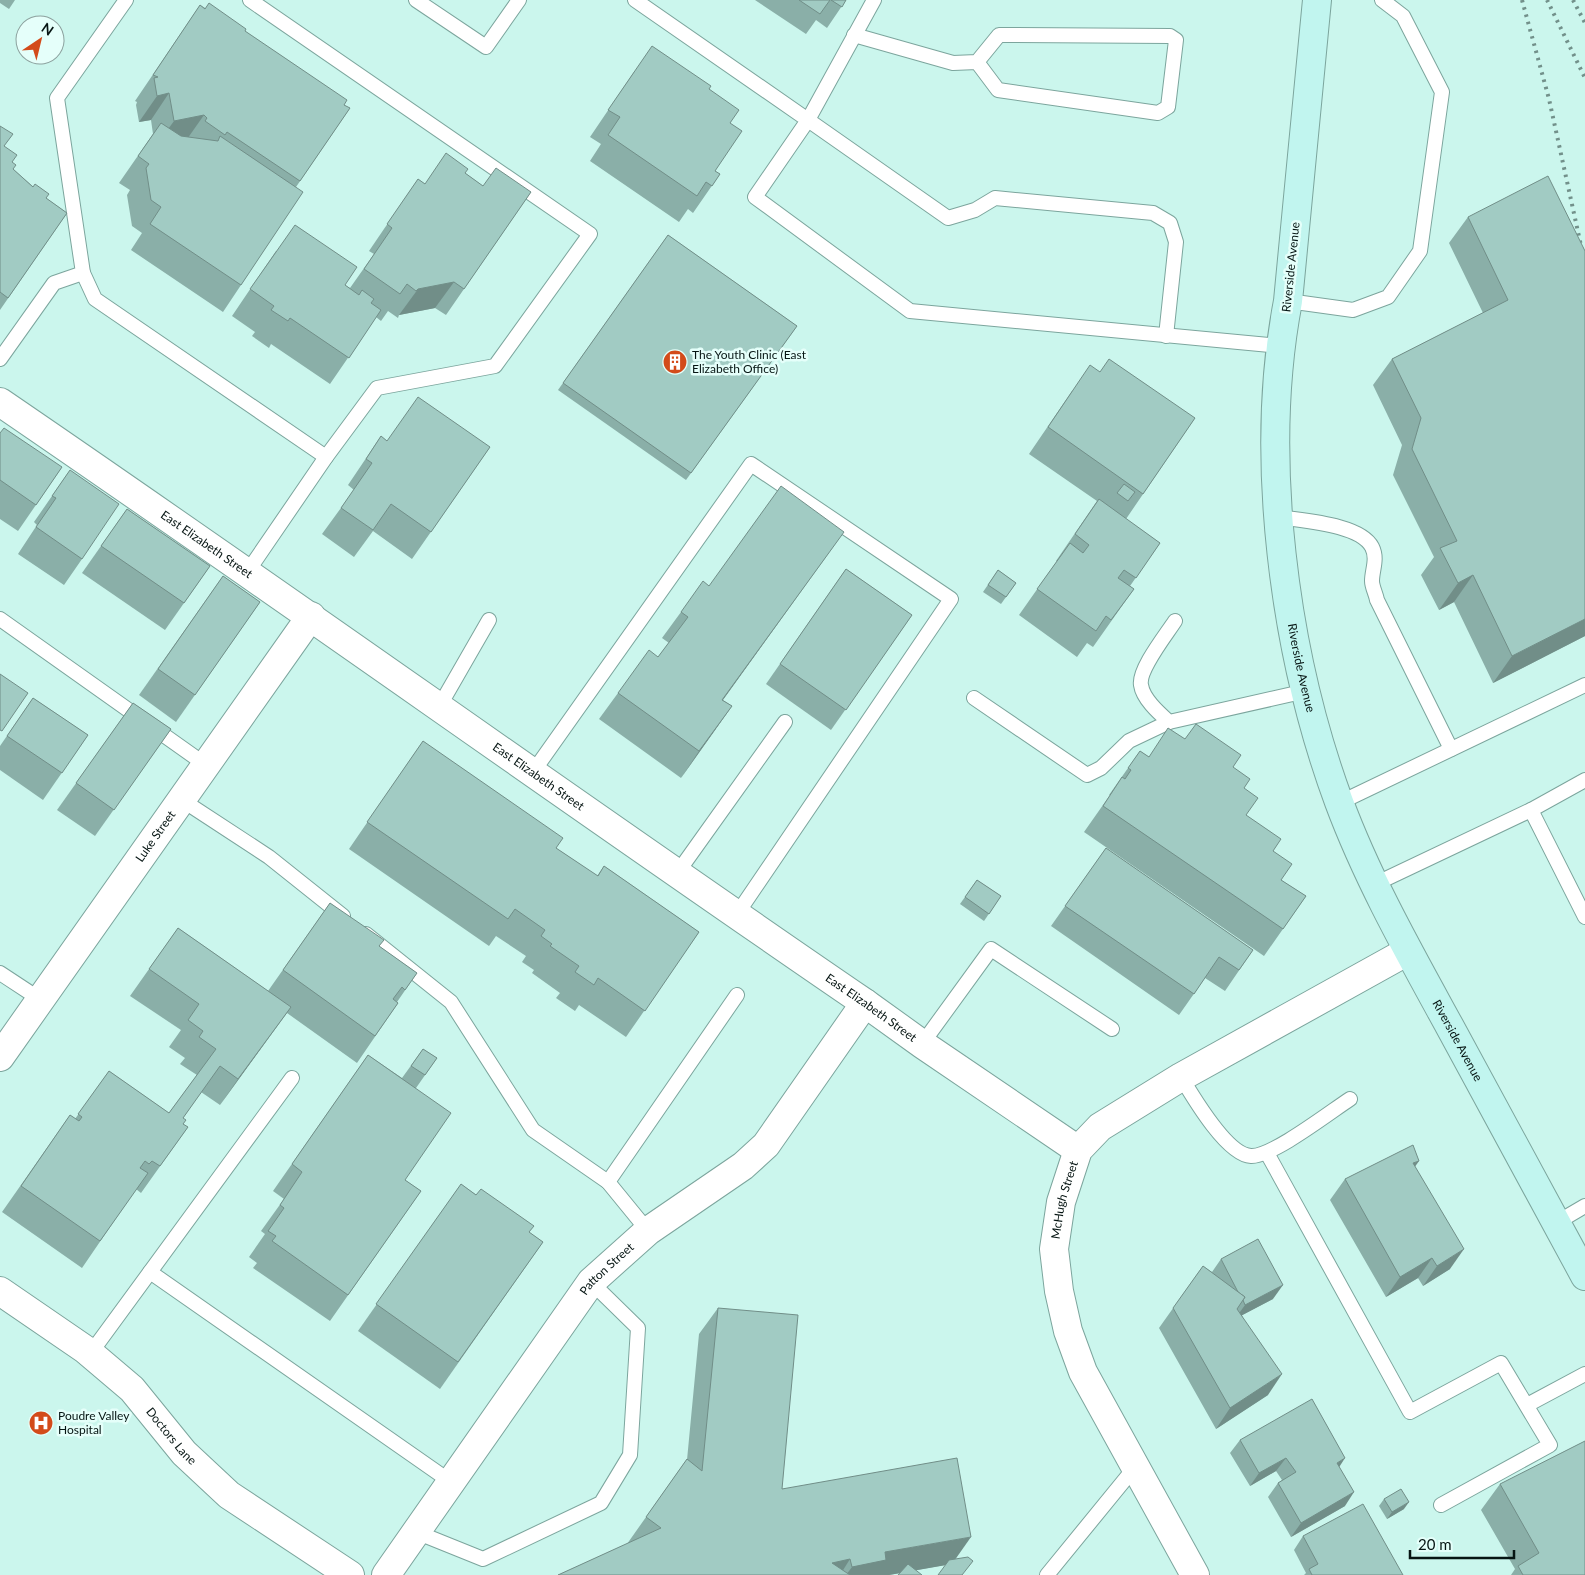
<svg xmlns="http://www.w3.org/2000/svg" width="1585" height="1575" font-family="Lato,sans-serif">
<rect width="100%" height="100%" fill="#cbf6ed"/>
<g fill="none" stroke-linecap="round" stroke-linejoin="round">
<defs>
<g id="lane">
<polyline points="416,0 486,47 519,0"/>
<polyline points="635,0 808,120 755,197 910,311 1279,346"/>
<polyline points="874,0 808,120 948,218 975,210 995,198 1153,213 1170,223 1176,242 1166,336"/>
<polyline points="854,35 953,63 977,62 999,35 1170,36 1176,40 1168,107 1158,113 998,90 977,62"/>
<polyline points="83,273 95,299 326,457"/>
<polyline points="1288,301 1353,310 1388,297 1420,251 1442,92 1403,16 1382,0"/>
<polyline points="0,359 54,283 83,273 57,98 126,0"/>
<path d="M1279,517C1303,521 1360,524 1372,547C1378,559 1372,570 1372,581C1372,587 1376,594 1377,600L1451,749"/>
<polyline points="248,571 326,457 377,388 495,366 590,234 250,0"/>
<polyline points="0,619 206,765"/>
<path d="M1175,621C1166,635 1138,670 1141,685C1143,699 1159,713 1169,722L1306,691"/>
<polyline points="974,698 1087,775 1101,768 1129,741 1169,722"/>
<polyline points="439,707 489,620"/>
<polyline points="533,772 751,464 951,599 737,914"/>
<polyline points="182,800 269,857 343,916"/>
<polyline points="1339,803 1585,685"/>
<polyline points="1531,810 1585,917"/>
<polyline points="678,872 785,722"/>
<polyline points="1375,884 1531,810 1585,780"/>
<polyline points="366,934 451,1002 533,1130 608,1182 737,995"/>
<polyline points="0,973 41,1000"/>
<polyline points="922,1044 991,949 1112,1029"/>
<path d="M1181,1077C1193,1097 1227,1155 1251,1156C1272,1157 1330,1112 1350,1099"/>
<polyline points="1267,1153 1410,1412 1501,1363 1550,1445 1441,1505"/>
<polyline points="608,1182 648,1231"/>
<polyline points="1556,1223 1585,1206"/>
<polyline points="150,1272 451,1482"/>
<polyline points="90,1354 292,1078"/>
<polyline points="1527,1405 1585,1374"/>
<polyline points="416,1532 483,1559 601,1503 630,1455 638,1328 591,1282"/>
<polyline points="1047,1575 1136,1466"/>
</g>
<g id="street">
<path id="s1" d="M0,402C290,600 575,805 865,1003L922,1044L1078,1150"/>
<path id="s2" d="M0,1057L311,616"/>
<path id="s3" d="M0,1291L86,1350L132,1389L184,1453L229,1495L350,1575"/>
<path id="s4" d="M386,1575L591,1282L648,1231L743,1166L766,1145L865,1003"/>
<path id="s5" d="M1195,1575L1083,1372L1068,1331L1059,1291L1054,1249L1061,1202L1078,1150L1100,1127L1181,1077L1408,951"/>
</g>
<g id="secondary">
<path id="s6" d="M1317,0L1288,301C1258,457 1284,653 1339,802C1368,880 1410,954 1450,1027C1495,1110 1540,1193 1585,1276"/>
</g>
</defs>
<use href="#lane" stroke="#7ca59d" stroke-width="16"/>
<use href="#street" stroke="#7ca59d" stroke-width="30"/>
<use href="#secondary" stroke="#7ca59d" stroke-width="30"/>
<use href="#lane" stroke="#fff" stroke-width="14"/>
<use href="#street" stroke="#fff" stroke-width="28"/>
<use href="#secondary" stroke="#c1f5ef" stroke-width="28"/>
<g stroke="#72908a" stroke-width="4" stroke-dasharray="2.5 5" stroke-linecap="butt">
<polyline points="1522,0 1549,99 1585,264"/>
<polyline points="1547,0 1585,78"/>
<polyline points="1573,0 1585,23"/>
</g>
</g>
<g fill="#8aafa8">
<polygon points="0,0 15,0 9,9 0,3"/>
<polygon points="755,0 846,0 827,28 816,20 806,34"/>
<polygon points="200,5 245,31 344,105 350,108 296,187 241,285 223,312 131,250 142,233 132,226 127,195 130,190 119,183 153,134 151,120 139,122 136,105 137,102 135,101"/>
<polygon points="634,72 709,89 730,123 715,171 720,174 693,213 688,209 679,222 590,161 601,144 590,137"/>
<polygon points="0,126 4,146 12,162 13,169 46,198 67,213 0,310"/>
<polygon points="465,173 483,186 531,192 446,315 435,308 399,315 398,318 388,311 381,321 376,317 330,384 271,344 269,348 252,336 255,332 232,316 276,251 345,285 350,288 374,254 369,251 418,179 425,184"/>
<polygon points="1468,217 1585,251 1585,636 1493,683 1454,602 1439,610 1421,575 1434,557 1393,475 1402,445 1373,385 1392,359 1483,313 1449,243"/>
<polygon points="668,235 797,326 686,480 558,390"/>
<polygon points="1072,391 1195,418 1126,519 1160,543 1130,586 1134,589 1093,647 1087,643 1077,657 1019,615 1057,561 1056,561 1097,501 1029,454"/>
<polygon points="0,433 62,467 18,531 0,519"/>
<polygon points="381,436 387,441 490,447 412,559 373,531 354,557 322,534 354,490 348,485"/>
<polygon points="70,470 82,559 64,585 18,554 37,525 34,522"/>
<polygon points="127,509 210,566 165,630 82,573"/>
<polygon points="825,558 723,700 732,706 681,778 599,719 618,693 658,657 669,643 662,638 681,612 709,586"/>
<polygon points="846,569 912,615 831,730 766,684"/>
<polygon points="998,570 1016,583 1001,604 983,592"/>
<polygon points="223,576 260,602 176,722 139,695"/>
<polygon points="33,698 88,735 43,800 0,770 0,746"/>
<polygon points="133,703 171,729 95,836 57,810"/>
<polygon points="1185,739 1233,767 1244,788 1246,815 1273,851 1281,880 1306,896 1264,956 1084,832 1110,795 1109,795 1140,751 1149,757"/>
<polygon points="423,741 556,848 597,876 604,866 699,932 626,1037 579,1005 575,1011 556,998 560,993 532,973 534,970 522,962 526,956 496,936 489,946 349,849"/>
<polygon points="1106,848 1253,950 1225,991 1205,978 1179,1015 1051,926"/>
<polygon points="977,880 1001,896 984,921 960,904"/>
<polygon points="330,903 379,946 417,973 397,1002 398,1003 357,1063 287,1013 220,1105 201,1092 183,1118 183,1124 188,1127 141,1193 136,1189 82,1268 2,1212 70,1115 75,1119 109,1071 169,1113 197,1075 180,1064 185,1058 169,1047 181,1030 130,996 178,928 268,991"/>
<polygon points="423,1049 437,1058 416,1088 405,1180 421,1191 330,1321 253,1268 257,1263 249,1257 265,1234 261,1231 284,1199 273,1191 368,1055 402,1078"/>
<polygon points="1415,1167 1450,1269 1423,1286 1418,1278 1386,1297 1330,1200 1345,1179"/>
<polygon points="461,1184 543,1242 440,1389 358,1331"/>
<polygon points="1221,1259 1273,1299 1242,1315 1268,1395 1216,1429 1159,1328 1203,1266 1212,1272"/>
<polygon points="718,1308 782,1489 945,1565 889,1575 558,1575 627,1544 687,1459 687,1460 699,1334"/>
<polygon points="1240,1440 1339,1466 1345,1506 1291,1537 1268,1497 1278,1483 1282,1480 1276,1471 1250,1486 1230,1453"/>
<polygon points="1500,1484 1585,1575 1511,1575 1515,1569 1481,1510"/>
<polygon points="1384,1499 1404,1509 1387,1519 1379,1506"/>
<polygon points="1303,1536 1403,1575 1304,1575 1306,1573 1294,1550"/>
</g>
<g fill="#718e88">
<polygon points="169,93 151,120 139,122 157,96"/>
<polygon points="204,115 185,142 155,147 174,121"/>
<polygon points="454,282 435,308 399,315 418,289"/>
<polygon points="844,532 825,558 704,726 722,700"/>
<polygon points="1473,575 1454,602 1439,610 1458,583"/>
<polygon points="1585,619 1585,636 1493,683 1512,656"/>
<polygon points="732,706 713,733 681,778 699,751"/>
<polygon points="291,1007 272,1033 220,1105 238,1079"/>
<polygon points="1419,1161 1405,1181 1413,1163"/>
<polygon points="1464,1249 1450,1269 1423,1286 1437,1266"/>
<polygon points="1432,1258 1418,1278 1386,1297 1400,1277"/>
<polygon points="1283,1285 1273,1299 1235,1319 1245,1305"/>
<polygon points="1282,1374 1268,1395 1216,1429 1230,1408"/>
<polygon points="1286,1458 1276,1471 1250,1486 1259,1473"/>
<polygon points="1345,1458 1336,1472 1337,1463"/>
<polygon points="1354,1492 1345,1506 1291,1537 1301,1523"/>
<polygon points="1409,1502 1404,1509 1387,1519 1392,1512"/>
<polygon points="971,1537 952,1564 889,1575 846,1575 852,1567 885,1552"/>
<polygon points="850,1559 840,1575 832,1563"/>
</g>
<g fill="#a1cbc3" stroke="#718e88">
<polygon points="799,0 830,0 820,14"/>
<polygon points="831,0 846,0 842,7"/>
<polygon points="209,3 246,29 245,31 347,100 344,105 350,108 300,181 227,132 225,135 205,121 207,118 204,115 174,121 169,93 157,96 154,78 158,77 153,75 200,5 205,9"/>
<polygon points="652,46 711,86 709,89 739,110 730,123 742,131 715,171 720,174 712,186 706,182 697,196 608,135 620,117 608,110"/>
<polygon points="161,123 181,136 218,141 220,136 303,192 241,285 150,224 161,207 151,200 146,168 149,164 138,156"/>
<polygon points="0,126 13,134 4,146 17,155 12,162 16,165 13,169 33,187 35,184 49,194 46,198 67,213 8,298 0,292"/>
<polygon points="446,153 468,169 465,173 483,186 496,168 531,192 464,289 454,282 418,289 416,291 407,284 400,294 364,269 392,228 387,224 418,179 425,184"/>
<polygon points="1548,176 1585,251 1585,619 1512,656 1473,575 1458,583 1440,548 1457,541 1412,449 1421,418 1392,359 1508,300 1468,217"/>
<polygon points="295,225 357,267 345,285 359,295 362,290 374,299 371,303 381,310 349,358 290,318 288,321 271,310 274,306 250,289"/>
<polygon points="668,235 797,326 691,473 563,383"/>
<polygon points="1109,359 1195,418 1143,494 1048,427 1090,365 1100,372"/>
<polygon points="418,397 490,447 431,532 391,504 373,530 341,508 372,463 366,459 381,436 387,441"/>
<polygon points="4,428 62,467 36,505 0,480 0,433"/>
<polygon points="70,470 119,504 82,559 36,527 56,498 52,496"/>
<polygon points="1124,484 1135,492 1128,501 1117,493"/>
<polygon points="781,486 844,532 722,700 732,706 699,751 618,693 649,650 658,657 688,617 681,612 703,581 709,586"/>
<polygon points="1099,499 1160,543 1136,578 1124,570 1118,578 1134,589 1111,620 1106,616 1096,631 1037,589 1070,543 1083,553 1089,545 1075,534"/>
<polygon points="127,509 210,566 184,603 101,546"/>
<polygon points="846,569 912,615 846,710 780,664"/>
<polygon points="998,570 1016,583 1006,597 988,585"/>
<polygon points="223,576 260,602 195,695 158,669"/>
<polygon points="0,674 28,693 2,731 0,730"/>
<polygon points="33,698 88,735 62,773 7,736"/>
<polygon points="133,703 171,729 114,810 76,783"/>
<polygon points="1196,724 1241,755 1233,767 1250,779 1244,788 1258,798 1246,815 1281,839 1273,851 1292,864 1281,880 1306,896 1283,929 1103,806 1122,777 1125,779 1131,770 1128,768 1140,751 1149,757 1168,728 1185,739"/>
<polygon points="423,741 563,838 556,848 598,876 604,866 699,932 645,1011 598,978 594,985 575,972 579,966 550,946 552,944 541,936 545,930 515,909 508,919 367,822"/>
<polygon points="1106,848 1253,950 1239,970 1219,957 1194,994 1065,906"/>
<polygon points="977,880 1001,896 989,914 965,897"/>
<polygon points="330,903 384,940 379,946 417,973 405,990 402,987 393,999 398,1003 375,1036 283,970"/>
<polygon points="178,928 291,1007 238,1079 220,1066 183,1118 186,1120 183,1124 188,1127 160,1166 152,1161 149,1164 145,1161 140,1168 148,1173 100,1241 21,1186 70,1115 79,1121 82,1117 78,1114 109,1071 169,1113 216,1049 199,1037 203,1031 188,1020 199,1004 149,969"/>
<polygon points="423,1049 437,1058 425,1075 411,1066"/>
<polygon points="368,1055 451,1113 405,1180 421,1191 348,1295 272,1241 276,1236 268,1231 284,1208 280,1205 302,1172 292,1164"/>
<polygon points="1413,1145 1419,1161 1413,1163 1464,1249 1437,1266 1432,1258 1400,1277 1345,1179"/>
<polygon points="461,1184 476,1195 481,1189 534,1226 529,1232 543,1242 458,1362 376,1304"/>
<polygon points="1258,1239 1283,1285 1245,1305 1243,1300 1245,1297 1238,1292 1221,1259"/>
<polygon points="1203,1266 1245,1297 1237,1309 1282,1374 1230,1408 1173,1308"/>
<polygon points="718,1308 798,1315 782,1489 957,1458 971,1537 885,1552 886,1560 852,1567 850,1559 832,1563 850,1575 558,1575 661,1528 646,1517 687,1459 702,1471"/>
<polygon points="1312,1399 1345,1458 1337,1463 1354,1492 1301,1523 1278,1483 1296,1472 1286,1458 1259,1473 1240,1440"/>
<polygon points="1585,1441 1585,1575 1523,1575 1518,1566 1539,1553 1500,1484"/>
<polygon points="1401,1489 1409,1502 1392,1512 1384,1499"/>
<polygon points="1363,1504 1403,1575 1312,1575 1309,1569 1318,1564 1303,1536"/>
<polygon points="968,1557 973,1561 962,1575 938,1575 949,1560"/>
<polygon points="908,1564 922,1575 898,1575"/>
</g>
<defs>
<symbol id="building-disc" viewBox="-11 -11 22 22"><circle r="9.5" fill="#d34b1a" stroke="#e5fffa"/><path d="M-4-6H4V6H1V3H-1V6H-4ZM-2.5-4.3h1.7v1.8h-1.7ZM.8-4.3h1.7v1.8H.8ZM-2.5-1h1.7V.8h-1.7ZM.8-1h1.7V.8H.8Z" fill="#fff"/></symbol>
<symbol id="hospital-disc" viewBox="-11 -11 22 22"><circle r="9.5" fill="#d34b1a" stroke="#e5fffa"/><path d="M-5-5h3v3.5h4V-5h3V5h-3V1.5h-4V5h-3Z" fill="#fff"/></symbol>
</defs>
<g fill-rule="evenodd">
<use href="#building-disc" x="661" y="348" width="28" height="28"/>
<use href="#hospital-disc" x="27" y="1409" width="28" height="28"/>
</g>
<g text-anchor="middle" stroke-width="5" stroke-linejoin="round" paint-order="stroke">
<g font-size="12" fill="#061513" stroke="#e5fffa">
<text transform="translate(1291 267) rotate(-84)" y="4">Riverside Avenue</text>
<text dy="4" stroke="none"><textPath href="#s1" startOffset="251">East Elizabeth Street</textPath></text>
<text dy="4" stroke="none"><textPath href="#s6" startOffset="672">Riverside Avenue</textPath></text>
<text dy="4" stroke="none"><textPath href="#s1" startOffset="656">East Elizabeth Street</textPath></text>
<text dy="4" stroke="none"><textPath href="#s2" startOffset="270">Luke Street</textPath></text>
<text dy="4" stroke="none"><textPath href="#s1" startOffset="1061">East Elizabeth Street</textPath></text>
<text dy="4" stroke="none"><textPath href="#s6" startOffset="1078">Riverside Avenue</textPath></text>
<text dy="4" stroke="none"><textPath href="#s5" startOffset="409">McHugh Street</textPath></text>
<text dy="4" stroke="none"><textPath href="#s4" startOffset="378">Patton Street</textPath></text>
<text dy="4" stroke="none"><textPath href="#s3" startOffset="226">Doctors Lane</textPath></text>
</g>
<g font-size="12" fill="#061513" stroke="#e5fffa" text-anchor="start">
<text x="692" y="359">The Youth Clinic (East<tspan x="692" dy="14">Elizabeth Office)</tspan></text>
<text x="58" y="1420">Poudre Valley<tspan x="58" dy="14">Hospital</tspan></text>
</g>
</g>
<g transform="translate(40 40) rotate(35)"><circle r="24" fill="#e5fffa" stroke="#8ca19e"/>
<path d="M0-4L9 19L0 12L-9 19Z" fill="#d34b1a"/>
<text y="-8" font-size="14" font-weight="bold" text-anchor="middle" fill="#061513">N</text>
</g>
<path d="M1410 1550v8h104v-8" fill="none" stroke="#061513" stroke-width="2.5"/>
<text x="1418" y="1550" font-size="15" fill="#061513" stroke="#e5fffa" stroke-width="4" paint-order="stroke">20 m</text>
</svg>
